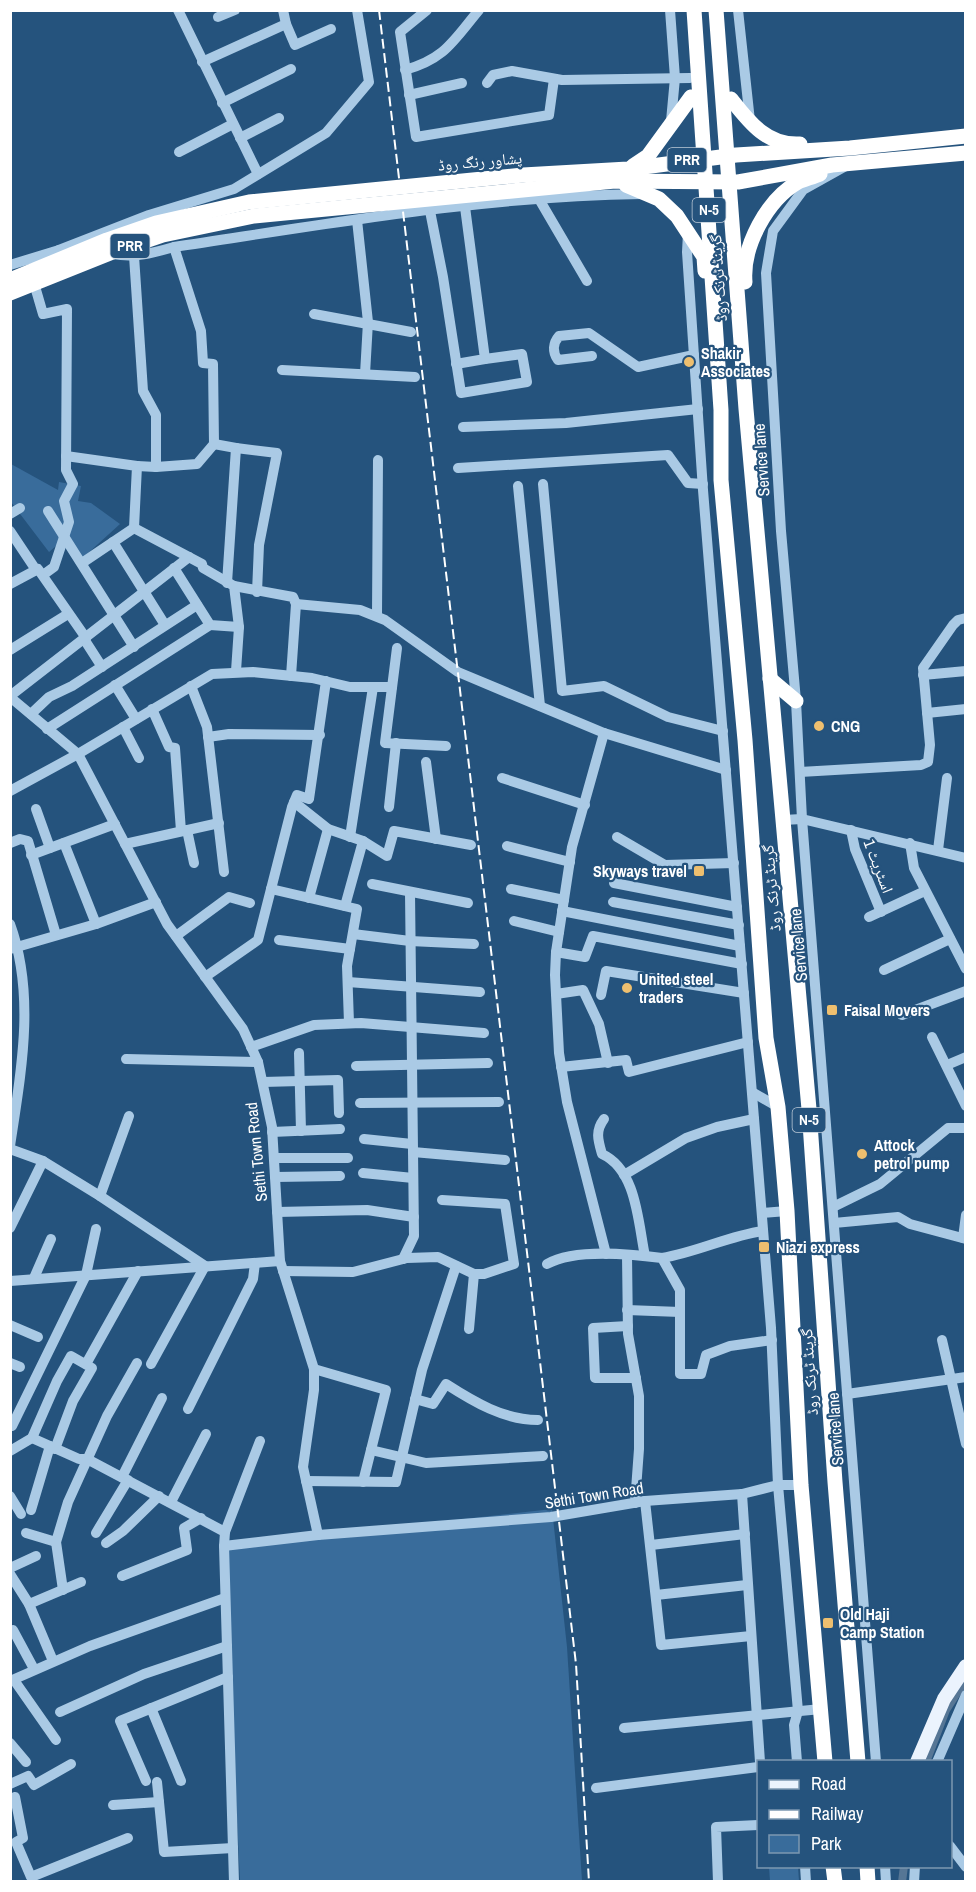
<svg xmlns="http://www.w3.org/2000/svg" width="976" height="1892" font-family="'Archivo Narrow','Noto Naskh Arabic',sans-serif">
<rect width="100%" height="100%" fill="#25537d"/>
<g fill="#396c9b">
<polygon points="11,464 58,490 59,482 81,486 78,501 91,503 120,524 76,564 63,540 49,552 11,502"/>
<polygon points="552,1509 567,1647 582,1881 240,1881 224,1546"/>
<polygon points="769,1867 798,1867 799,1881 770,1881"/>
</g>
<g fill="none" stroke-linecap="round" stroke-linejoin="round">
<g stroke="#567695" stroke-width="8">
<polyline points="926,1762 946,1710 966,1679"/>
<polyline points="902,1882 904,1866"/>
</g>
<g stroke="#aacae5" stroke-width="10">
<polyline points="178,10 258,174"/>
<polyline points="427,10 400,32 416,137 549,115 554,79"/>
<polyline points="670,10 675,78 671,121"/>
<polyline points="738,10 750,121"/>
<polyline points="218,17 235,10"/>
<polyline points="286,24 295,45 331,29"/>
<polyline points="202,62 286,24 283,10"/>
<path d="M405,70C445,59 453,41 479,10"/>
<polyline points="487,83 493,75 512,71 562,80 690,78"/>
<polyline points="409,95 462,83"/>
<polyline points="222,103 291,69"/>
<polyline points="240,138 279,118"/>
<polyline points="179,152 233,124"/>
<polyline points="846,166 803,190 773,231 766,273 781,531 796,701 802,819 876,1762"/>
<polyline points="539,199 587,281"/>
<polyline points="430,211 443,277 461,393 527,382 522,354 485,359"/>
<polyline points="357,220 368,322 365,374"/>
<polyline points="688,233 687,252 703,490 771,1328 778,1485 798,1711 794,1725 797,1762"/>
<polyline points="174,247 201,331 203,363 213,364 214,444 236,448 227,583"/>
<polyline points="59,250 149,215 234,189 326,133 369,82 357,10"/>
<path d="M113,254C135,258 153,253 174,247C328,224 485,196 642,194"/>
<polyline points="134,256 143,391 156,415 156,467 137,466"/>
<polyline points="10,265 59,250 63,252"/>
<polyline points="34,283 43,314 67,309 66,470 73,484 64,501 69,522 54,567 43,575"/>
<polyline points="314,314 411,332"/>
<path d="M592,356L558,360C552,352 553,343 559,336L589,333L638,367L694,355"/>
<polyline points="456,364 485,359 465,207"/>
<polyline points="282,370 415,377"/>
<polyline points="463,427 566,423 698,409"/>
<polyline points="236,448 277,453 259,545 257,592"/>
<polyline points="66,456 137,466 134,528 202,564 203,568 234,586 239,627 236,671"/>
<polyline points="156,467 197,464 214,444"/>
<polyline points="458,468 668,455 688,483 703,484"/>
<polyline points="543,484 562,691 604,686 668,717 723,731"/>
<polyline points="518,486 540,706"/>
<polyline points="48,511 134,647"/>
<polyline points="10,514 20,508"/>
<polyline points="10,531 36,570"/>
<polyline points="113,542 165,625"/>
<polyline points="82,563 134,528"/>
<polyline points="174,568 210,625 239,627"/>
<polyline points="10,584 38,569 86,638"/>
<polyline points="234,586 293,597 296,604 291,676"/>
<polyline points="296,604 360,610 385,620 458,672 604,733 726,770"/>
<polyline points="377,616 378,460"/>
<polyline points="84,639 102,667"/>
<polyline points="397,648 385,743 446,746"/>
<polyline points="10,650 68,614"/>
<polyline points="923,675 966,671"/>
<polyline points="115,685 136,719"/>
<polyline points="191,686 207,727 224,872"/>
<polyline points="10,696 189,557"/>
<polyline points="10,697 78,754 167,924 243,1029 258,1062 272,1127 280,1261 314,1369 314,1390 303,1467 318,1535"/>
<polyline points="152,709 169,747 175,748 181,831"/>
<polyline points="927,713 966,709"/>
<polyline points="31,714 49,697 72,686 197,605"/>
<polyline points="123,727 139,758"/>
<polyline points="47,729 210,625"/>
<polyline points="604,733 572,847 556,952 555,975 559,1053 567,1102 606,1254"/>
<polyline points="208,737 229,734 320,735"/>
<polyline points="426,762 436,839"/>
<polyline points="800,772 921,765 928,762 930,745 923,668 953,625 958,620 966,618"/>
<polyline points="502,778 585,805"/>
<polyline points="10,791 78,754 212,674 253,672 312,678 350,687 392,687"/>
<polyline points="294,802 328,829 363,841 387,856 394,831 471,845"/>
<polyline points="389,807 396,743"/>
<polyline points="36,809 50,848"/>
<polyline points="783,820 802,819 966,858"/>
<polyline points="187,830 194,863"/>
<polyline points="851,830 855,849 881,912"/>
<polyline points="350,837 373,687"/>
<polyline points="617,837 665,865 734,863"/>
<polyline points="10,843 20,839 28,841 56,935"/>
<polyline points="64,843 96,924"/>
<polyline points="910,843 914,868 966,969"/>
<polyline points="125,844 219,823"/>
<polyline points="507,846 570,862"/>
<polyline points="938,850 947,778"/>
<polyline points="31,855 115,824"/>
<polyline points="614,883 737,907"/>
<polyline points="372,884 468,903"/>
<polyline points="271,889 357,909 347,966 349,1023"/>
<polyline points="511,889 564,900"/>
<polyline points="309,898 328,829"/>
<polyline points="613,902 739,925"/>
<polyline points="345,906 363,841"/>
<polyline points="562,911 740,946"/>
<polyline points="869,917 925,891"/>
<polyline points="514,921 559,932"/>
<path d="M10,924C36,995 21,1073 10,1146"/>
<polyline points="353,934 410,941 474,944"/>
<polyline points="176,936 229,897 250,903"/>
<polyline points="279,940 350,949"/>
<polyline points="10,949 96,924 156,902"/>
<polyline points="556,952 585,957 593,936 742,964"/>
<polyline points="884,970 950,939"/>
<polyline points="205,977 258,940 292,807 297,795 309,799 326,681"/>
<polyline points="348,982 480,992"/>
<polyline points="556,994 583,990 599,1024 608,1063"/>
<polyline points="601,995 606,971 744,993"/>
<polyline points="902,1015 966,991"/>
<polyline points="932,1037 966,1106"/>
<polyline points="251,1047 314,1025 361,1023 484,1033"/>
<polyline points="299,1053 301,1131"/>
<polyline points="126,1059 258,1062"/>
<polyline points="947,1065 966,1057"/>
<polyline points="356,1066 488,1063"/>
<polyline points="561,1067 626,1060 629,1072 748,1042"/>
<polyline points="263,1082 338,1080 339,1113"/>
<polyline points="752,1092 778,1107"/>
<polyline points="360,1103 499,1102"/>
<polyline points="129,1116 100,1196 205,1266 151,1364"/>
<path d="M604,1119C595,1131 598,1140 602,1154C637,1170 638,1223 645,1256"/>
<polyline points="272,1132 340,1129"/>
<polyline points="364,1139 412,1144"/>
<polyline points="10,1149 43,1161 100,1196"/>
<polyline points="413,1152 505,1160"/>
<polyline points="274,1158 348,1158"/>
<polyline points="363,1173 413,1178"/>
<polyline points="624,1175 686,1138 717,1127 754,1119"/>
<polyline points="275,1177 340,1176"/>
<polyline points="833,1207 880,1184 948,1128 966,1128"/>
<polyline points="277,1212 367,1210 414,1217"/>
<polyline points="762,1213 787,1211"/>
<polyline points="834,1223 898,1217 910,1224 966,1239"/>
<polyline points="10,1228 43,1161"/>
<polyline points="963,1238 966,1215"/>
<polyline points="627,1255 628,1334 639,1396 639,1449 635,1503"/>
<path d="M662,1258C698,1252 728,1236 763,1231"/>
<polyline points="403,1259 414,1236 410,893"/>
<path d="M547,1264C575,1248 631,1254 662,1258L680,1290V1374H701L706,1355L730,1346L772,1340"/>
<polyline points="283,1271 353,1272 407,1258 438,1257 474,1274 484,1274 514,1264 505,1204 442,1200"/>
<polyline points="34,1278 51,1239"/>
<polyline points="10,1281 280,1261"/>
<polyline points="627,1310 680,1312"/>
<polyline points="10,1325 38,1337"/>
<polyline points="628,1326 593,1328 595,1378 636,1378"/>
<polyline points="469,1329 474,1274"/>
<polyline points="942,1340 966,1444"/>
<polyline points="10,1363 20,1367"/>
<polyline points="86,1364 138,1271"/>
<polyline points="314,1369 386,1390 363,1482"/>
<polyline points="847,1394 966,1377"/>
<path d="M415,1399L433,1404L446,1384C474,1402 504,1420 538,1420"/>
<polyline points="188,1409 253,1279 255,1263"/>
<polyline points="12,1426 86,1275 96,1229"/>
<polyline points="32,1438 79,1459 87,1459 225,1532 224,1546 234,1882"/>
<polyline points="371,1450 426,1463 543,1456"/>
<polyline points="10,1451 32,1438 57,1381 71,1356 92,1368 73,1401 55,1449"/>
<polyline points="122,1477 162,1398"/>
<polyline points="306,1481 396,1482 422,1370 456,1266"/>
<polyline points="742,1494 760,1762"/>
<polyline points="10,1496 21,1514"/>
<polyline points="645,1501 661,1645 751,1636"/>
<polyline points="171,1502 206,1434"/>
<polyline points="31,1510 50,1446"/>
<polyline points="225,1532 260,1441"/>
<polyline points="26,1533 56,1542"/>
<polyline points="96,1533 128,1480"/>
<polyline points="106,1543 123,1531 159,1496"/>
<polyline points="651,1545 745,1534"/>
<polyline points="224,1546 318,1535 551,1517 645,1501 742,1494 778,1485 801,1485"/>
<polyline points="10,1568 36,1556"/>
<polyline points="10,1574 29,1604 53,1661"/>
<polyline points="122,1576 187,1550 184,1528 201,1518"/>
<polyline points="63,1590 56,1542 68,1502 107,1416 137,1363"/>
<polyline points="656,1595 747,1585"/>
<polyline points="29,1604 81,1582"/>
<polyline points="10,1631 13,1630 34,1669"/>
<polyline points="14,1680 56,1740"/>
<polyline points="10,1681 90,1646 225,1598"/>
<polyline points="151,1708 181,1781"/>
<polyline points="60,1712 144,1674 227,1646"/>
<polyline points="624,1728 821,1709"/>
<polyline points="10,1743 26,1762"/>
<polyline points="937,1762 966,1695"/>
<polyline points="146,1781 120,1721 228,1677"/>
<polyline points="157,1782 164,1852 233,1848"/>
<polyline points="10,1784 28,1776 34,1785 71,1764"/>
<polyline points="596,1788 758,1767"/>
<polyline points="15,1797 23,1838 16,1842 31,1877 128,1838"/>
<polyline points="113,1805 159,1802"/>
<polyline points="950,1846 966,1867"/>
<polyline points="805,1866 806,1882"/>
<polyline points="885,1866 886,1882"/>
<polyline points="718,1882 716,1827 758,1825"/>
<polyline points="914,1882 915,1866"/>
</g>
<polyline stroke="#ebf3fd" stroke-width="14" points="917,1762 944,1699 966,1666"/>
<g stroke="#fff" stroke-width="15">
<polyline points="694,10 721,410 721,480 745,740 766,1038 778,1107 787,1211 801,1485 825,1762"/>
<polyline points="716,10 746,409 809,1109 835,1482 858,1762"/>
<path d="M731,99C749,122 767,146 800,144"/>
<polyline points="633,166 648,156 691,97"/>
<polyline points="626,185 659,199 677,216 704,257 705,271"/>
<polyline points="10,280 107,240 156,223 249,202 523,175 628,169 736,155 850,148 966,136"/>
<path d="M745,282C742,246 767,200 798,182C805,179 813,177 820,174"/>
<polyline points="10,293 110,253 163,235 254,216 615,181 738,182 832,165 966,153"/>
<polyline points="770,679 796,701"/>
<polyline points="833,1866 835,1882"/>
<polyline points="867,1866 868,1882"/>
</g>
<polyline stroke="#fff" stroke-width="2" stroke-dasharray="10 4.5" stroke-linecap="butt" points="379,10 576,1664 589,1882"/>
</g>
<g fill="#eebf6f" stroke="#25537d" stroke-width="2">
<circle cx="689" cy="362" r="6"/>
<circle cx="819" cy="726" r="6"/>
<rect x="693" y="865" width="12" height="12" rx="3"/>
<circle cx="627" cy="988" r="6"/>
<rect x="826" y="1004" width="12" height="12" rx="3"/>
<circle cx="862" cy="1154" r="6"/>
<rect x="758" y="1241" width="12" height="12" rx="3"/>
<rect x="822" y="1617" width="12" height="12" rx="3"/>
</g>
<g text-anchor="middle" stroke-width="4.5" stroke-linejoin="round" paint-order="stroke">
<g fill="#25537d" stroke="#becbd8" stroke-width="1.5">
<rect x="667.5" y="148" width="39" height="24" rx="4.5"/>
<rect x="692.5" y="198" width="33" height="24" rx="4.5"/>
<rect x="110.5" y="234" width="39" height="24" rx="4.5"/>
<rect x="792.5" y="1108" width="33" height="24" rx="4.5"/>
</g>
<g font-size="15" font-weight="bold" fill="#fff">
<text x="687" y="165">PRR</text>
<text x="709" y="215">N-5</text>
<text x="130" y="251">PRR</text>
<text x="809" y="1125">N-5</text>
</g>
<g font-size="16" fill="#fff" stroke="#25537d">
<text transform="translate(480 161) rotate(-5)" y="6">پشاور رنگ روڈ</text>
<text transform="translate(718 278) rotate(-94)" y="6">گرینڈ ٹرنک روڈ</text>
<text transform="translate(761 460) rotate(-94)" y="6">Service lane</text>
<text transform="translate(879 866) rotate(69)" y="6">اسٹریٹ 1</text>
<text transform="translate(771 888) rotate(-95)" y="6">گرینڈ ٹرنک روڈ</text>
<text transform="translate(798 945) rotate(-95)" y="6">Service lane</text>
<text transform="translate(256 1152) rotate(-96)" y="6">Sethi Town Road</text>
<text transform="translate(809 1372) rotate(-94)" y="6">گرینڈ ٹرنک روڈ</text>
<text transform="translate(835 1429) rotate(-94)" y="6">Service lane</text>
<text transform="translate(594 1495) rotate(-9)" y="6">Sethi Town Road</text>
</g>
<g font-size="16" font-weight="bold" fill="#fff" stroke="#25537d" text-anchor="start">
<text x="701" y="359">Shakir<tspan x="701" dy="18">Associates</tspan></text>
<text x="831" y="732">CNG</text>
<text x="687" y="877" text-anchor="end">Skyways travel</text>
<text x="639" y="985">United steel<tspan x="639" dy="18">traders</tspan></text>
<text x="844" y="1016">Faisal Movers</text>
<text x="874" y="1151">Attock<tspan x="874" dy="18">petrol pump</tspan></text>
<text x="776" y="1253">Niazi express</text>
<text x="840" y="1620">Old Haji<tspan x="840" dy="18">Camp Station</tspan></text>
</g>
</g>
<rect width="976" height="1892" fill="none" stroke="#ffffff" stroke-width="24"/>
<rect x="757" y="1760" width="195" height="108" fill="#25537d" stroke="#7c98b1" stroke-width="1.5"/>
<rect x="769" y="1780" width="30" height="9" fill="#ebf3fd" stroke="#7c98b1" stroke-width="1.5"/>
<text x="811" y="1790" font-size="18" fill="#ffffff">Road</text>
<rect x="769" y="1810" width="30" height="9" fill="#ffffff" stroke="#7c98b1" stroke-width="1.5"/>
<text x="811" y="1820" font-size="18" fill="#ffffff">Railway</text>
<rect x="769" y="1835" width="30" height="18" fill="#396c9b" stroke="#7c98b1" stroke-width="1.5"/>
<text x="811" y="1850" font-size="18" fill="#ffffff">Park</text>
</svg>
